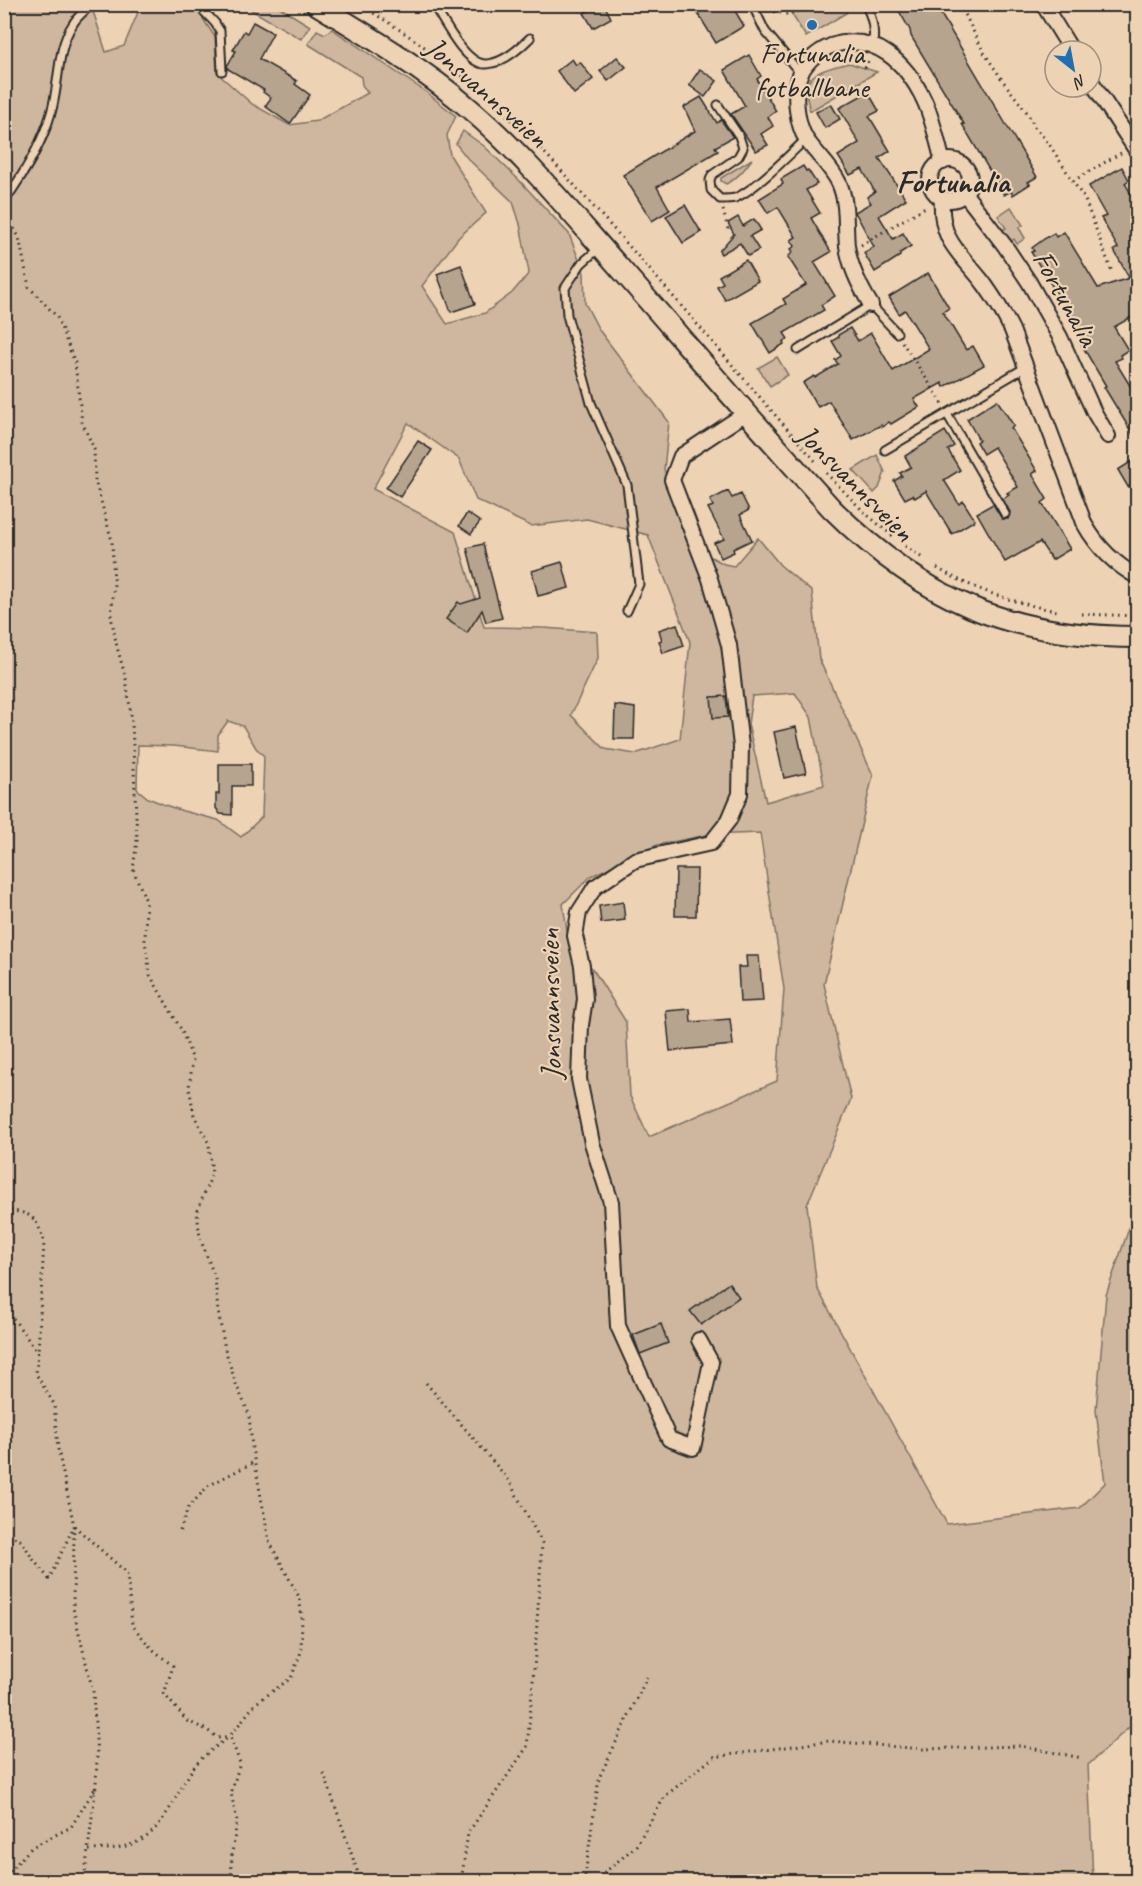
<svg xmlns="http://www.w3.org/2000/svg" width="1142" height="1886" font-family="Caveat,sans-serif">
<rect width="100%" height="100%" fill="#edd2b4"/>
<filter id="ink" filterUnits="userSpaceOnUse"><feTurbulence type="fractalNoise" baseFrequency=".0167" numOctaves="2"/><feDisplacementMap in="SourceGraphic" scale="12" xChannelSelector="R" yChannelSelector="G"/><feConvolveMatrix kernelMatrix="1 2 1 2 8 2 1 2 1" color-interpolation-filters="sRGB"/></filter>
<g filter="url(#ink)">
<g fill="#ceb79e" stroke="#7c7164" stroke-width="1.5" fill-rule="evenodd">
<path d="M5,5H85L94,14L106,52L124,46L141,5H209L201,16L215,37L217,73L252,104L289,125L317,121L368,93L362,85L361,77L308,44L317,30L325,34L332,29L426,92L456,116L447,135L450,155L486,213L459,237L422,286L447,324L485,313L512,293L529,273L520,224L513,202L468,159L456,144L463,131L484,146L519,180L569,234L584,273L585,303L599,330L669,422L664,469L689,545L724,564L734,566L758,538L780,565L812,592L819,659L873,775L824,984L851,1099L807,1205L817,1288L947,1524L1080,1508L1105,1483L1096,1410L1106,1295L1137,1205V1720L1088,1765L1093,1881L5,1882ZM408,423L459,459L476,500L531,526L587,519L648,535L690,642L680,739L635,754L605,749L571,715L598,658L597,632L544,628L484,627L455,532L373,489ZM795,693L811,717L824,785L766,802L748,724L752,696ZM228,721L243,726L256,748L264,756L262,817L241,837L218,820L183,811L165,805L148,798L137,789L138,745L174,746L218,751V735ZM760,833L784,989L777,1081L649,1137L630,1096L626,1022L594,971L568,937L563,904L591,876L657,845L707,835Z"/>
<polygon points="243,5 276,5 310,26 301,39"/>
<polygon points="786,5 845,5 848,9 846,13 806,37"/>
<path d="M849,63L877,72L810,111C809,105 805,95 806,88C809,70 835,67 849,63Z"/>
<path d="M752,159C744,170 738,178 726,184L721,181V178Z"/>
<polygon points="1011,207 1023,225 1019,228 1025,238 1017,244 1014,239 1005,246 995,234 1006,228 998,216"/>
<polygon points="777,357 788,375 770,386 758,368"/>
<polygon points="877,455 885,472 879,488 874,493 853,470"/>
</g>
<g fill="#b7a48f" stroke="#2b2b2b" stroke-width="1.5">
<polygon points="586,4 604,4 611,18 593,28 584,13 589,10"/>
<polygon points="692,4 731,4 744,26 716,43"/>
<polygon points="895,4 935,4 1037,177 1028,182 1030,184 1013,195 1011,191 1004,195 962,124 964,124 911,36 910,30"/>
<polygon points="253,22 273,33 259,59 297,81 295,84 310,95 290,124 265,106 271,98 263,92 264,90 228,69 227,66 236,51 233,50 244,31 247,33"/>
<polygon points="749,55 761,76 757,79 776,111 768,117 773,126 761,134 768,145 756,151 731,114 745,106 724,70"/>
<polygon points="617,57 626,67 608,81 600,71"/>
<polygon points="572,59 576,65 580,62 593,79 574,94 557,71"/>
<polygon points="700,69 717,81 705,97 689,85"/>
<polygon points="868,92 879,111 869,116 890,151 879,158 906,199 879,216 893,239 903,233 911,246 900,253 900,256 875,272 864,253 874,247 855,212 871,203 867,197 875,192 862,169 850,175 838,156 859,143 839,108"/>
<polygon points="701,97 717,123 721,120 733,137 715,147 718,151 657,187 670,210 652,221 623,175 695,131 684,107"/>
<polygon points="831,104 840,119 825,128 816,112"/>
<polygon points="803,166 806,171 808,170 817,184 806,190 820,213 811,218 831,252 814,262 835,296 821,305 824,310 784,333 788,339 783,342 784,344 770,353 752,323 786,304 783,299 806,285 788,257 793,252 791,249 795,246 791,240 796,237 778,207 768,213 759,199 783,184 781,179"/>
<polygon points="1122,167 1129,180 1125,183 1137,205 1137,314 1114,327 1128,350 1120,355 1122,358 1115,361 1137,397 1137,441 1104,387 1106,386 1080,342 1085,339 1031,252 1034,251 1032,248 1044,239 1054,233 1056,237 1064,232 1098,288 1129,278 1114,250 1118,248 1101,218 1106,216 1089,186"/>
<polygon points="685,205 701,232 683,243 666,216"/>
<polygon points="738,217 743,226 754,219 761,230 750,236 759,250 748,256 740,243 721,254 719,251 734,234 728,223"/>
<polygon points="746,260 758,281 725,300 717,286 723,283 719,276"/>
<polygon points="461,265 475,304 451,312 437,274"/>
<polygon points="928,273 949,308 943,312 966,350 973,346 984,365 944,387 942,383 914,399 919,407 891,424 889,422 882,427 881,425 853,440 829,401 818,407 803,383 814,376 815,378 838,364 835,360 841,356 832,341 839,337 838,335 850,328 858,341 871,333 893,371 929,349 905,310 899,314 889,297"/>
<polygon points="997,400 1014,426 1011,428 1037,471 1032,474 1047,499 1042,503 1070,549 1052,560 1040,542 1005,562 977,513 993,504 1002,519 1008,519 1010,512 1003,499 1009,495 1007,493 1018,487 994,447 983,454 976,442 979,440 967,419"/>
<polygon points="945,431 954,446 948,450 960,470 944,480 959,504 963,501 975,520 952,534 926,491 915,498 913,495 905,499 894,481 902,476 900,473 911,467 905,456"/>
<polygon points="418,441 432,450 400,497 386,488"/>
<polygon points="1137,458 1137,481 1128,487 1118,470"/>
<polygon points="728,491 732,498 741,494 749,510 740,515 752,540 733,549 734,552 721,558 714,543 724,539 708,508 713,506 710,500"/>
<polygon points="467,513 480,522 471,534 459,526"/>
<polygon points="483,544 502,618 486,622 482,610 467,633 446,619 458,602 461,604 480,598 467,548"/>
<polygon points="562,562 569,588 538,596 532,571"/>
<polygon points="677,624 684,646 663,653 659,641 662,640 659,630"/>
<polygon points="726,696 728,717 713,718 711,697"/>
<polygon points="615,705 635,708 634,739 614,739"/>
<polygon points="796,727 806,773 784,778 774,732"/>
<polygon points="219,764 251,764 251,786 232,786 232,815 220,814 216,808 216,794 219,794"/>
<polygon points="676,869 697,869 696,916 675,916"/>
<polygon points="623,902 625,920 601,923 599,906"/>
<polygon points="746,956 759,956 763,1001 740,1002 738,967 747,967"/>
<polygon points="690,1009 691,1022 730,1019 733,1045 670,1051 666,1011"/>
<polygon points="729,1283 739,1297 701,1325 690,1311"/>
<polygon points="661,1324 668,1343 640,1354 633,1335"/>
</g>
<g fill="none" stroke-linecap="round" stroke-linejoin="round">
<defs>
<g id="lane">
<polyline points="197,4 215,23 220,31 222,71"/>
<path d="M433,4C443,20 466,66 487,64C503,63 520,48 530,38"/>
<polyline points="752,4 765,31 800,73"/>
<path d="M865,4C873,18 875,30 873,45"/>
<path d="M718,105L739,136L743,148L738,157L712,175L710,180L711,190L720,199C725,199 730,199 735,198C755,190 790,154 806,139"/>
<path d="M4,202C23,175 42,145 51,113C60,84 56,49 73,24C77,16 86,10 92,4"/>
<polyline points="599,248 581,264 565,288 567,315 591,403 627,485 639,584 627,611"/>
<polyline points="798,350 871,305 897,333"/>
<polyline points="947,414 1005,514"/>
<polyline points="885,450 1026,367"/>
</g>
<g id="street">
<polyline points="1043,4 1072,51"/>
<polyline points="1091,81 1138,153"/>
<circle cx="950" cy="180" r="20"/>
<polyline points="965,194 1005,246 1029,282 1060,337 1094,412 1108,436"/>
<path d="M942,198C939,242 961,253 985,285C995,299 1004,314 1012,330L1085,525C1098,548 1114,564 1138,577"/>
<path d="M871,305C860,287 850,268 847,246C845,225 848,203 839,183C831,166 816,154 806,139C797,124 794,98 798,81C802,65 816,52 831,46C875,31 907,64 924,100C933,119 937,141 943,162"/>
<polyline points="699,1340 711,1362 693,1448 669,1439 618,1326 611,1202 592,1143 579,1079 581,1025 585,999 582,966 575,936 579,912 595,887 635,860 711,843 729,820 740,794 741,746 729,645 710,579 672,480 681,456 746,413"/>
</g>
<path id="secondary" d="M316,4C369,36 422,68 470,109C525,156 571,213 619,267C690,348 760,430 832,509C924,600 1008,637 1138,637"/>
</defs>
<use href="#lane" stroke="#2b2b2b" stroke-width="11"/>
<use href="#street" stroke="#2b2b2b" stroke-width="18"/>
<use href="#secondary" stroke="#2b2b2b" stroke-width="24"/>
<g stroke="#2b2b2b" stroke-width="3" stroke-dasharray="1.5 4.5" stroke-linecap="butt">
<path d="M358,4C417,38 473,81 521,129C556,163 587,200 620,236C687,311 751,388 817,463"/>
<polyline points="839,4 855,8"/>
<polyline points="960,4 983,51 1003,81 1026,111 1035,127 1049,144 1085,200 1112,272"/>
<polyline points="961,7 967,4"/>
<polyline points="768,10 786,14 828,4"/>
<polyline points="865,68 869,59"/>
<polyline points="1073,181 1121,153"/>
<polyline points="723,210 728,229"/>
<polyline points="5,213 19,237 29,287 57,317 75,363 82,422 94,449 95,480 112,541 114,584 111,616 117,647 126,679 132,722 137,840 133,869 146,901 145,941 150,975 182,1031 193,1060 189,1087 194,1115 209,1144 212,1174 197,1212 200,1238 215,1278 218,1311 225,1349 236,1384 249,1414 252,1448 269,1541 299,1597 302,1617 301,1652 291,1678 255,1704 230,1736 240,1763 231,1793 237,1821 232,1853 231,1882"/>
<polyline points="861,245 927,206"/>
<polyline points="902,342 943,404"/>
<polyline points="826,473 865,513 895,538"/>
<polyline points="905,546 924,559"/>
<path d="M937,568C974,590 1015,603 1057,611"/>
<polyline points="1082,614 1138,616"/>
<path d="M4,1211C31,1211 37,1217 44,1242L38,1353"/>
<polyline points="4,1311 10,1314 38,1353 36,1374 54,1404 58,1449 74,1526 73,1608 93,1692 97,1755 96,1785 84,1882"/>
<polyline points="426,1383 508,1479 542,1543 534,1670 527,1747 468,1833 461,1882"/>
<polyline points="180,1531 188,1508 208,1486 254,1462"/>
<polyline points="4,1537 8,1534 22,1541 32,1558 49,1579 74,1526 127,1573 132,1625 151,1648 173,1666 164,1694 187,1721 207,1730 218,1738 230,1736"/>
<polyline points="324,1773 361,1882"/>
<path d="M89,1850C108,1849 126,1849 143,1839C164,1827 180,1787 194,1767C203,1755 217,1746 229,1737"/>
<polyline points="5,1882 6,1875 32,1847 71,1827 96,1787"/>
<polyline points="584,1882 599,1778 647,1677"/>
<polyline points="596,1882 604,1873 636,1846 665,1796 714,1757 829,1741 923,1749 1020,1746 1082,1758"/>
</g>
<use href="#lane" stroke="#edd2b4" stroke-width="7"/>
<use href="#street" stroke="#edd2b4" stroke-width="14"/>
<use href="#secondary" stroke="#edd2b4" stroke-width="20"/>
</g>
</g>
<circle fill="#1f6fb2" stroke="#edd2b4" stroke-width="2" cx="812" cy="25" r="6"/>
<g text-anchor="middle" stroke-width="4.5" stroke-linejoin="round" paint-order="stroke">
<g font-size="30" fill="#2b2b2b" stroke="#edd2b4">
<text x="812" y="63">Fortunalia<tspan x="812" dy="34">fotballbane</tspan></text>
</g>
<g font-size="30" fill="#2b2b2b" stroke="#edd2b4">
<text transform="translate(487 92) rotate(41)" y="10">Jonsvannsveien</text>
<text transform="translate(1066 298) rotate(61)" y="10">Fortunalia</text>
<text transform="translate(856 483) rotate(45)" y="10">Jonsvannsveien</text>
<text transform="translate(550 1004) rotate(-91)" y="10">Jonsvannsveien</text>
</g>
<g font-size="32" font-weight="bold" fill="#2b2b2b" stroke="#edd2b4">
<text x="953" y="192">Fortunalia</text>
</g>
</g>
<rect width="1142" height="1886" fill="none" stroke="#edd2b4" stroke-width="24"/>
<rect x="12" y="12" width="1118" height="1862" fill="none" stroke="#2b2b2b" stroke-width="2" filter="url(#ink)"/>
<g transform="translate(1073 69) rotate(149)"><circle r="28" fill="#edd2b4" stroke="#9f8f7d" stroke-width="1.5"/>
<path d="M0-4.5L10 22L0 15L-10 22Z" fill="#1f6fb2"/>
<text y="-9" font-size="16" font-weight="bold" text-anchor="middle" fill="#2b2b2b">N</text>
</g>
</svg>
